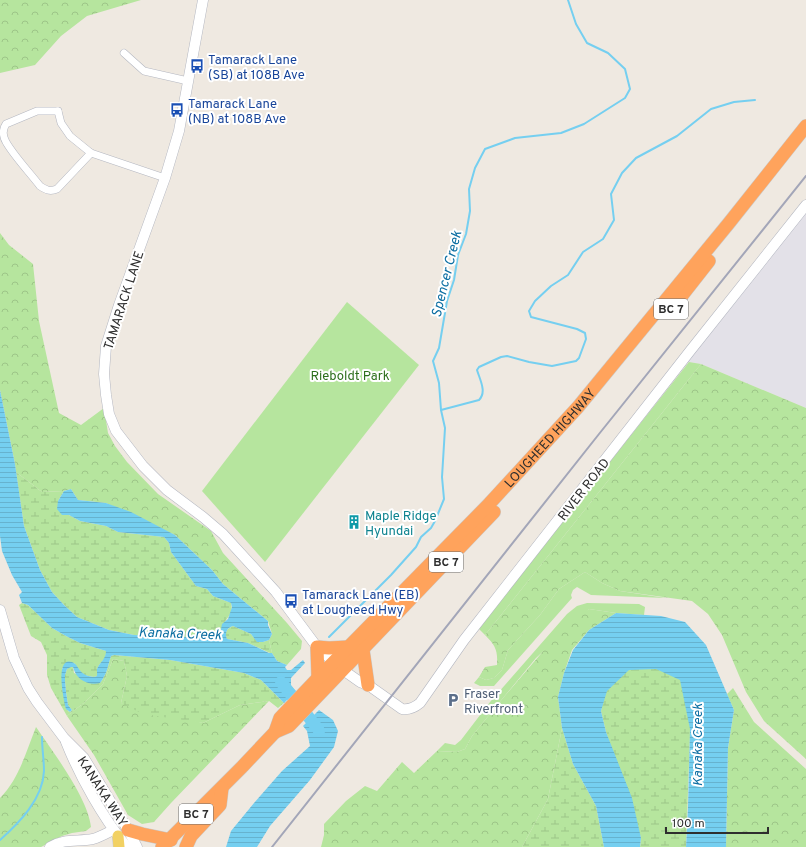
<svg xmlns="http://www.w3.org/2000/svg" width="806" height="847" font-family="Overpass,sans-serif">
<defs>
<pattern id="forest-crowns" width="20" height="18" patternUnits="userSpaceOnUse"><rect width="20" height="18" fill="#b6e59e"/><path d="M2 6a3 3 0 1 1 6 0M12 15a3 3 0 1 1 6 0" fill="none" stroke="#9dc588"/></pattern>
<pattern id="wetland-marsh" width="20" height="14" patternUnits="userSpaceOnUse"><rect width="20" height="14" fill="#b6e59e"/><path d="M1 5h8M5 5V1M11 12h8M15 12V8" fill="none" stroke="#9dc588"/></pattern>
<pattern id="water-rules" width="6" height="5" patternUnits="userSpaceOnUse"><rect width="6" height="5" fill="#75cff0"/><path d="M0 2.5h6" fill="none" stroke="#66b2ce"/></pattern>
</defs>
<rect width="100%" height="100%" fill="#efe9e1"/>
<polygon fill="#e3e1e8" points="806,206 806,408 701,364 683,361"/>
<g fill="#b6e59e">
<polygon points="347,302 419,365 265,562 202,491"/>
<polygon points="689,362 701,364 485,635 478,628"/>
<polygon points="585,572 602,583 620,591 666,598 591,595 577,587 573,590 571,595 572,598 494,686 480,686 474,683 479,677 486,680 494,678 502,670 508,650 540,615 559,589"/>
<polygon points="587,603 639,604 645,607 644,615 616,613 589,609 536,658 503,698 472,736 465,749 457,752 437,751 445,743 455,745 461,740 490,702 567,614 577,606"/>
</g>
<g fill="url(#forest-crowns)">
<polygon points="0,0 141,0 87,16 61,36 35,65 0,73"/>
<polygon points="0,233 9,245 33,264 39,321 59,413 81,425 104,408 108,433 115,446 127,462 158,494 211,531 223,553 287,623 302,641 301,649 287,665 277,661 272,653 269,640 272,634 268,621 223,584 212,570 175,535 106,503 78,500 71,489 64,491 42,492 16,472 15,464 0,390"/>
<path d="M701,364L806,408V759L764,721L746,692L722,635L708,614L692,601L620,591L602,583L585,572L559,589L540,615L508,650L502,670L494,678L486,680L479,677L485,667L497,665C498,650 495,645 485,635Z"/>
<polygon points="589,609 616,613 589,630 572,650 564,673 558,697 562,728 548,799 522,847 321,847 324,835 324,824 346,801 365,786 377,791 402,762 414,773 437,751 457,752 465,749 472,736 503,698 568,622"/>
<polygon points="113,659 124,661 127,676 121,703 203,723 240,705 269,701 171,803 154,822 142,824 128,815 94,755 67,716 85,702 103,684"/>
<polygon points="733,688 754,722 806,769 806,847 726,847 728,748 734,710 727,694"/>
<path d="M36,727C53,752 88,798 91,827L86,831L72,833L62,836L41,847H0V798C19,779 26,752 36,727Z"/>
</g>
<g fill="url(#wetland-marsh)">
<path d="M16,472L42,492L64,491L58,501L69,515L80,521L106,526L118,532L164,537L169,543L171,552L196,586L207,589L213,596L231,603C235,619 219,619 222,635L221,637H158L134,635L109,630L77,617L64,605L52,592L40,570L24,526Z"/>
<path d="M22,603L28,605L52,628L66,636L80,643L106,651C107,659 100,662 97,669C97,671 97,674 97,676L94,677L83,675L74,663L62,668L63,692L68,711L70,712L72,710L68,705L66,692L65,681V675L67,669L71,666L73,667L74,673L100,683C108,672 107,668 111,656L114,655L170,660L244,673L261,680L284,703L278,708L269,701L240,705L203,723L143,714L121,703L127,676L124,661L113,659L103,684L85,702L67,716L51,688L47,675V655L41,642L31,636L19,605Z"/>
<path d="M233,626L251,634L254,638L263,642L269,640L272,653H270L248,643L227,639C224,633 227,628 233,626Z"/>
<polygon points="622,651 692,680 686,847 640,847 641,838 606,732 601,711 610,667"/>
<polygon points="562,728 573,764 596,806 604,847 522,847 548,799"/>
</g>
<g fill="url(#water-rules)">
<path d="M0,390L15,464L24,526L40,570L52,592L64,605L77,617L109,630L134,635L220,638L222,635L221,629L222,624L228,619L232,607L231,603L213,596L207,589L196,586L171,552L169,543L164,537L118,532L106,526L80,521L69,515H62L57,509L58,501L64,491L71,489L78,500L106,503L131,512L175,535L212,570L223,584L268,621V625L272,634L269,640L263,642H257L251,634L233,626C227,628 226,631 226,636L227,639L248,643L269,653H272L277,661L287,665L285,667L287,670H291L303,660L305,663L291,678V686L296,691L284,703L261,680L244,673L170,660L114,655L111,656C107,668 108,672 100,683C87,686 76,679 73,667H71L67,669L65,675V681L66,692L68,705L72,710L70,712L66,709C64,702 54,656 72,662C80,665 77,675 94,677L97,676C97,674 97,671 97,669C100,662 106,659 106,651L80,643L66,636L52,628L28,605L22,603L19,595L22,592L12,575L2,551L0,536Z"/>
<polygon points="616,613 661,616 685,622 706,645 734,710 728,748 726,847 686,847 688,806 690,729 680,680 656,669 629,670 607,691 601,711 606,732 632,798 641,838 640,847 604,847 596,806 573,764 562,728 558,697 564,673 573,650 589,630"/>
<polygon points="319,710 333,720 338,731 334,747 310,780 270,826 257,847 226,847 231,831 254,803 282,771 310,746 307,731 303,726"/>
</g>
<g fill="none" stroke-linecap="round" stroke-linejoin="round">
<g stroke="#75cff0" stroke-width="2">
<path d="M441,410L479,400C487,392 480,380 477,370L479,367L501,357L507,356L529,362L552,366L576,361L579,358L586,339L585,333L577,329L531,317L529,311L535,301L551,286L568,275L583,252L603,239L614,220L611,194L622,173L636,158L677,136L711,109L734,102L755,100"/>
<polyline points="329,637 391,575 416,547 421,537 431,528 435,521 444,499 442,477 445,428 441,410 439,383 433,361 439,348 447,301 454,280 458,255 466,234 470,211 469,189 475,168 485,149 515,138 561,133 584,124 625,98 630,89 625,69 608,53 587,43 576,24 568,0"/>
<path d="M0,840C19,823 43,799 44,771C44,760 42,749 42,737"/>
</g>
<polyline stroke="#75cff0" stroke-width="12" points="281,682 318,729 319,731"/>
<defs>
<g id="street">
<polyline points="124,53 144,71 188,81"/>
<path d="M58,111H37L6,124C2,130 3,137 6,142C14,156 30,173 40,186C46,190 50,192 57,189L91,153"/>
<polyline points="58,111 61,123 70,136 91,153 165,178"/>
</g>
<g id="secondary">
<path d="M203,0L179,131L165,178L119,305L106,346L104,374L106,395L109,414L116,431L143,466L167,490L203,517L223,534L276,592L317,647L343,670L360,682L368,685L402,709C409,710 414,708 420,703L464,640L690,351L806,205"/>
<polyline points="0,610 14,658 28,688 37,702 64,738 84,758 128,830 137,847"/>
<path d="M66,742C80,777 103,818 127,847"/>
<path d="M50,847C65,838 77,842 93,839C100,837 107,833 113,830"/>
</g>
<polyline id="primary" points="118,836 119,847"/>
<g id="highway">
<polyline points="669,312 709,261"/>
<polyline points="363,650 368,685"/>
<polyline points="318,678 317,647 329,648 348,647"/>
<polyline points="275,732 289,726 494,512"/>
<polyline points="128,830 142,834 171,840"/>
<path id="s1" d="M162,847L242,767L275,732L280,718L318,678L489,504L578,407L729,223L806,126"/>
<polyline points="186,847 191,836 220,805 222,788"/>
</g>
</defs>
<use href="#street" stroke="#b4b7c1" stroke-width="8"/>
<use href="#secondary" stroke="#b4b7c1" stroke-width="11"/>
<use href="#primary" stroke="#c9c9c9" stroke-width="12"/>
<use href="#highway" stroke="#c9c9c9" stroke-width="14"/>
<use href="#street" stroke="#fff" stroke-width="7"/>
<use href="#secondary" stroke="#fff" stroke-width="10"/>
<use href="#primary" stroke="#f2d163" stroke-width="11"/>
<use href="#highway" stroke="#ffa35c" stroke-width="13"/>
<polyline stroke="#a3a6b8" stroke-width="2" points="272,847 599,434 806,176"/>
</g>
<defs>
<symbol id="bus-bare" viewBox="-9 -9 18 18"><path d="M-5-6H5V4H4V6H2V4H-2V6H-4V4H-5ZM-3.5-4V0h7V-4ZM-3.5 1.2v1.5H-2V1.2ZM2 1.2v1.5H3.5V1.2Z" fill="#1a4fb4" stroke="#fff" stroke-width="2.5" paint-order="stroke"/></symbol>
<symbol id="building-bare" viewBox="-9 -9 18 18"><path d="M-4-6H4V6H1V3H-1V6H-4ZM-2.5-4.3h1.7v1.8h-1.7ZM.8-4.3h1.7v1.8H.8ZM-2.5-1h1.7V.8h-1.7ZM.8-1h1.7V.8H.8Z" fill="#0f9aa8" stroke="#fff" stroke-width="2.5" paint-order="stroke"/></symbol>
<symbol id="parking-bare" viewBox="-9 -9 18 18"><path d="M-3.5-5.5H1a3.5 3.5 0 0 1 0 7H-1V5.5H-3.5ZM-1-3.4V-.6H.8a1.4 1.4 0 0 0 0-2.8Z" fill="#5c6f8a" stroke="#fff" stroke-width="2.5" paint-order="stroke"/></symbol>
</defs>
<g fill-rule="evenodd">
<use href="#bus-bare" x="187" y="56" width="20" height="20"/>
<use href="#bus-bare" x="167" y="100" width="20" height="20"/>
<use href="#building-bare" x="344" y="512" width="20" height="20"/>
<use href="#bus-bare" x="281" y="591" width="20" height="20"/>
<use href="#parking-bare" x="443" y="690" width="20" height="20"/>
</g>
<g text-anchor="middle" stroke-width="4" stroke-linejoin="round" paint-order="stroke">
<g fill="#fff" stroke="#6d6d6d" stroke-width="1">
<rect x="654" y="299" width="34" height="20" rx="3"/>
<rect x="429" y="552" width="34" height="20" rx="3"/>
<rect x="179" y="804" width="34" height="20" rx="3"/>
</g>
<g font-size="12" font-weight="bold" fill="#2e2e2e">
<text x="671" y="313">BC 7</text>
<text x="446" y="566">BC 7</text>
<text x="196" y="818">BC 7</text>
</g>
<g font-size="13" fill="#164399" stroke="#fff" text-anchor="start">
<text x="208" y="64">Tamarack Lane<tspan x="208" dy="15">(SB) at 108B Ave</tspan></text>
<text x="188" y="108">Tamarack Lane<tspan x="188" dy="15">(NB) at 108B Ave</tspan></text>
<text x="302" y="599">Tamarack Lane (EB)<tspan x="302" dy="15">at Lougheed Hwy</tspan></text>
</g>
<g font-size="13" fill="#2e2e2e" stroke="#fff">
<text transform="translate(123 300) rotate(-72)" y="5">TAMARACK LANE</text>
<text dy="5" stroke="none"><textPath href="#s1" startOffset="565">LOUGHEED HIGHWAY</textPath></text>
<text transform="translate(583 489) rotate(-52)" y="5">RIVER ROAD</text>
<text transform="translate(103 791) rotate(57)" y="5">KANAKA WAY</text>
</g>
<g font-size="13" fill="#2c6e1b" stroke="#fff">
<text x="350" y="380">Rieboldt Park</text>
</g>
<g font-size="13" fill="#0d838f" stroke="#fff" text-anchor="start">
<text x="365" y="520">Maple Ridge<tspan x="365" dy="15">Hyundai</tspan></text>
</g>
<g font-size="13" fill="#4e5e75" stroke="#fff" text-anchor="start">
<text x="464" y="698">Fraser<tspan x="464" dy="15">Riverfront</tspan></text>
</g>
<g font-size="14" font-style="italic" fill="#0d6fa3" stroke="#fff">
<text transform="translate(446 274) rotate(-76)" y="5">Spencer Creek</text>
<text transform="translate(180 633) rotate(2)" y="5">Kanaka Creek</text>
<text transform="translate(697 745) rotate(-90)" y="5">Kanaka Creek</text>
</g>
</g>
<path d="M666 827v6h102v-6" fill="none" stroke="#2e2e2e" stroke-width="2"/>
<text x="672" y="827" font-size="12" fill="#2e2e2e" stroke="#ffffff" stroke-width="3" paint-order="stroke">100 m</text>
</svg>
